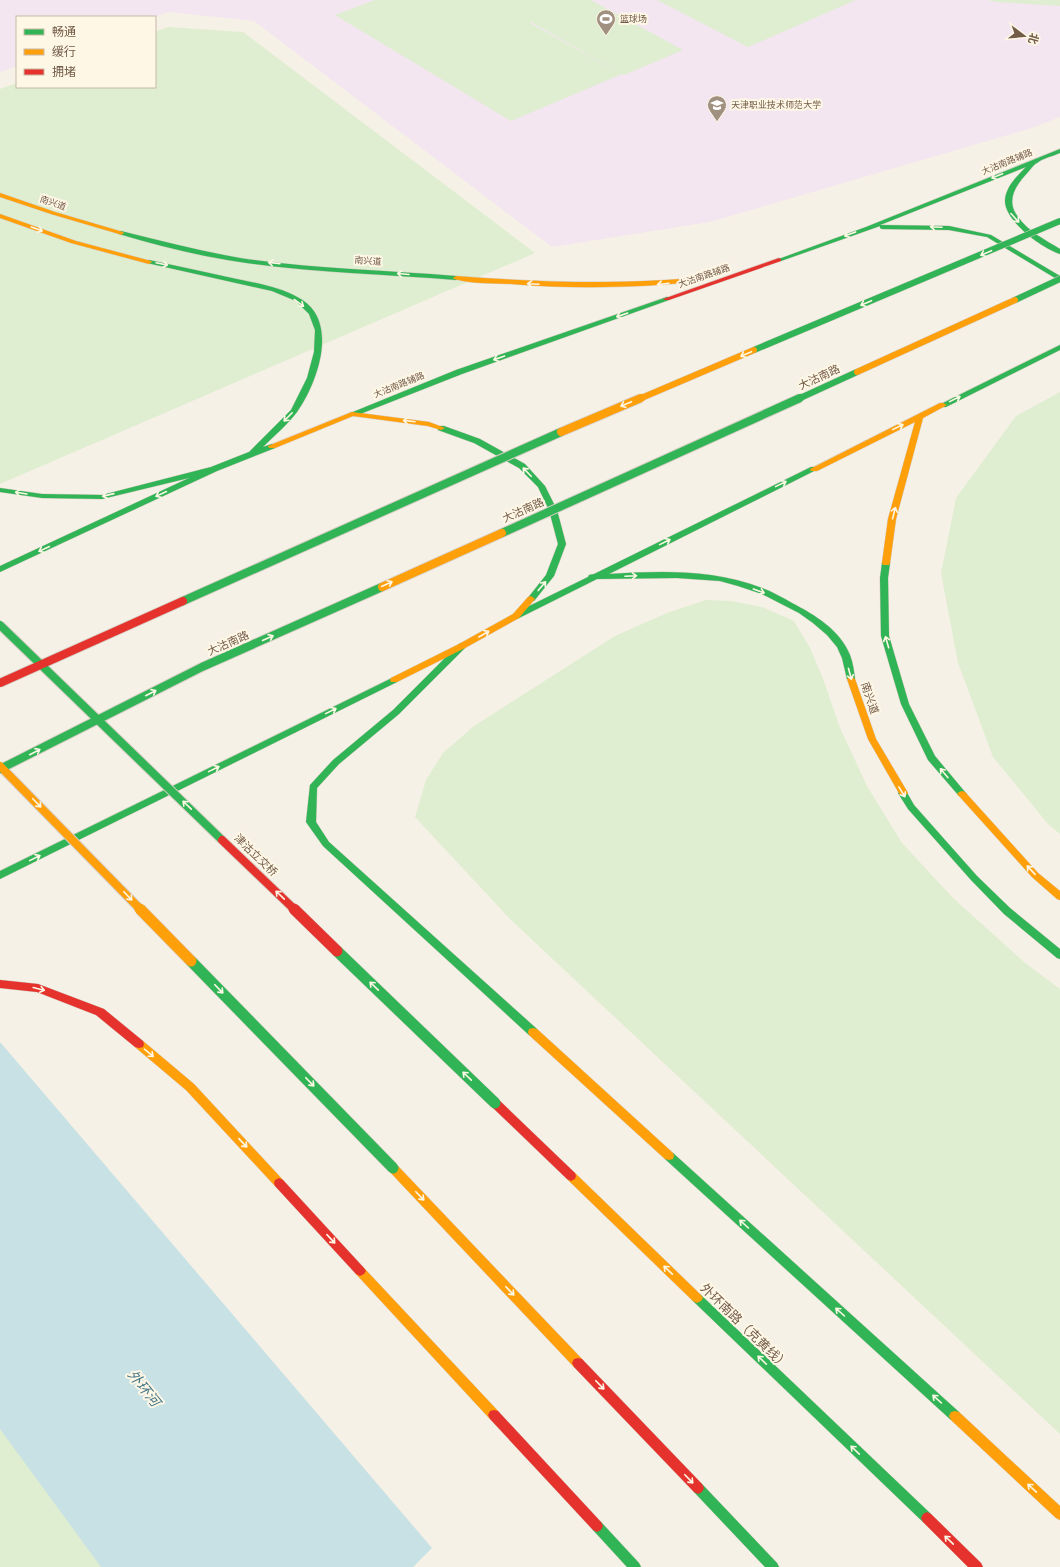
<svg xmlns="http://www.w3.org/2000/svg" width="1060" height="1567" font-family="'Fira Sans','Noto Sans SC',sans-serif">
<rect width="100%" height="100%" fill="#f6f1e6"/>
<polygon fill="#f3e6f0" points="0,0 1060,0 1060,117 1032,128 710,222 552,247 254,21 169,12 154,17 17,17 17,66 0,72"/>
<g fill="#dfedd1">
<polygon points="375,0 591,0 683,50 624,75 531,22 552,14 531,22 530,23 622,74 511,121 335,15"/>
<polygon points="657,0 856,0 748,47"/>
<polygon points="987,0 1060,0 1060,6 997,2"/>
<polygon points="168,27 243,32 535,253 0,484 0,89 17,83 17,87 155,87 155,32"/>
<polygon points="1060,392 1060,834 1048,824 993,757 958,663 941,573 956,498 1016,416"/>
<polygon points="706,600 731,601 762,607 794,621 810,648 822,676 840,728 867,786 902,843 953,898 1024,962 1060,989 1060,1434 511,920 415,817 426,780 443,753 474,726 615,636 667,613"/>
<polygon points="0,1424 107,1567 0,1567"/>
</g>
<polygon fill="#c8e1e5" points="0,1042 432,1548 413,1567 101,1567 0,1429"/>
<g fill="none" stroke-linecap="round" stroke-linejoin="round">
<defs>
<g id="fast">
<path d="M1060,149V153C1053,156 1043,158 1037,163C1034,164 1031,169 1029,171C1016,185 1005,200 1018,217C1028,231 1045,240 1060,249V254C1043,249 1004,221 1005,200C1006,187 1016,177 1026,167L880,225L949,226L991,235L1060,276V281L987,237L949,230L882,229L880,228V226L781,261H777L776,260L866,227Z"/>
<path d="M121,231C161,241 200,251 240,258C311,269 384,270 456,276L459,278L456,280C384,274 312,273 240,262C199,256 159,246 119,234L118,233Z"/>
<path d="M149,260C177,266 205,272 232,278C255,283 278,286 299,298C340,320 318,382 297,412C288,424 274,436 263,447L272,444H275V448L217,471L0,572V566L189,478L102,499L42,498L0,492V488L42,494L102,495L211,467L249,452L291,410L307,378L314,352L315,330L309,314L296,301L272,291L147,263V261Z"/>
<polygon points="667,297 669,298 669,300 462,374 355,416 352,416 348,414 456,370"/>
<polygon points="1060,345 1060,350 946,407 943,407 939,405"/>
<polygon points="438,426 444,426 480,439 525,464 545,486 557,510 566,544 554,576 534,601 528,601 527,599 546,575 558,544 549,510 538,487 519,468 474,443 438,430"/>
<path d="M811,467H817L818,469L609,574C660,571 713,569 762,588C773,592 783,598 792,603C815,615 840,630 850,655C853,663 854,671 855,679L854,681L851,682L847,679L842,658L837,647L827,635L813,623L799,613L762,594L738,586L720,581L677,578L597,579L519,618L516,619L512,616L513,614L588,577L589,575L594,574Z"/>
<polygon points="886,560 890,563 888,578 889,636 909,704 935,756 965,792 967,794 965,796 959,796 928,760 901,704 881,636 880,578 882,563"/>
<polygon points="462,643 465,644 466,646 465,648 399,714 339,764 317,788 316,822 329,842 537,1029 538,1032 537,1035 533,1036 529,1035 323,846 306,822 310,785 333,760 393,710 459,644"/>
<polygon points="394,677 397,678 398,680 397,682 0,879 0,871"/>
<polygon points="903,790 906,791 914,805 977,876 1010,908 1060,949 1060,959 1057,958 1004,914 971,880 908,809 898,793"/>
<polygon points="669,1152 673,1153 959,1412 961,1416 959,1420 955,1421 951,1420 665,1159 664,1156 665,1153"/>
<polygon points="697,1293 701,1295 931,1514 933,1518 931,1522 927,1524 923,1522 693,1301 691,1298 693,1295"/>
<polygon points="698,1482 702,1484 777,1563 779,1567 765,1567 694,1492 692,1488 694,1484"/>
<polygon points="597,1520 601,1522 639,1563 641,1567 627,1567 593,1530 591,1526 593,1522"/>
</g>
<g id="slow">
<polygon points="0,193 55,212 123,232 124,233 121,235 119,234 51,214 0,197"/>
<polygon points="0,214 76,241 151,261 152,262 149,264 71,243 0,218"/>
<path d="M456,276C536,282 614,285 694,278L697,280L694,282C633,288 572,289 511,284C492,283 472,284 454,279L453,278Z"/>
<polygon points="940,403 943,403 947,405 923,418 896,519 890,563 889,565 883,565 882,563 888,519 915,422 817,471 811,471 810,469"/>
<polygon points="352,412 429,422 445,428 441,430 428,426 353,416 275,448 269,448 268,446"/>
<polygon points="531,596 535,599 519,618 465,648 397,682 391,682 390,680 391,678 459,644 513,614 528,597"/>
<polygon points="851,676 855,679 876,739 908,793 906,795 900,795 868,739 847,679"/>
<polygon points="962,791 965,792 1038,873 1060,891 1060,900 1057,899 1032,877 959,796 957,794 959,792"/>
<polygon points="533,1028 537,1029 673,1153 674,1156 673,1159 669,1160 665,1159 529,1035 528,1032 529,1029"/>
<polygon points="139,1040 143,1041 194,1084 283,1180 284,1183 283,1186 279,1188 275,1186 186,1090 135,1047 134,1044 135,1041"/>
<polygon points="393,1164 397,1165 582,1359 584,1363 582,1367 578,1368 574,1367 389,1171 388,1168 389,1165"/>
<polygon points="571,1171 575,1173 701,1295 703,1298 701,1301 697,1303 693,1301 567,1179 566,1176 567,1173"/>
<polygon points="360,1266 364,1268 498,1411 500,1415 498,1419 494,1420 490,1419 356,1274 354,1271 356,1268"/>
<polygon points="955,1411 959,1412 1060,1506 1060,1520 1056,1518 951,1420 949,1416 951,1412"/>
</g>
<g id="jam">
<polygon points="779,258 781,259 781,261 669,300 665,300 663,299"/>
<polygon points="0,980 38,984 104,1009 143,1041 144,1044 143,1047 139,1048 135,1047 96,1015 37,992 0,988"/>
<polygon points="495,1099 499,1100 575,1173 576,1176 575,1179 571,1181 567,1179 491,1106 490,1103 491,1100"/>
<polygon points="279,1178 283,1180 364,1268 366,1271 364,1274 360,1276 356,1274 275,1186 274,1183 275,1180"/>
<polygon points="578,1358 582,1359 702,1484 704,1488 702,1492 698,1494 694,1492 574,1367 572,1363 574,1359"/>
<polygon points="494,1410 498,1411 601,1522 603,1526 601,1530 597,1532 593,1530 490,1419 488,1415 490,1411"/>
<polygon points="927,1512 931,1514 981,1563 983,1567 968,1567 923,1522 921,1518 923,1514"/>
</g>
</defs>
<use href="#fast" stroke="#d6cdc3" stroke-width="1"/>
<use href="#slow" stroke="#d6cdc3" stroke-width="1"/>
<use href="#jam" stroke="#d6cdc3" stroke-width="1"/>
<use href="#fast" fill="#30b455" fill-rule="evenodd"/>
<use href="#slow" fill="#ff9f0a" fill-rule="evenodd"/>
<use href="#jam" fill="#e5322d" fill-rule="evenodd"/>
<defs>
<g id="fast-bridge-far2">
<polyline points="1015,300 1060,279"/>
<polyline points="754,350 1060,221"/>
<polyline points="798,399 857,372"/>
</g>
<g id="fast-bridge-far1">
<polyline points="502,533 800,398"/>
<polyline points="183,601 561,432"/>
<polyline points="0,625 222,840"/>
<polyline points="0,769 202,667 382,587"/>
</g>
<g id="fast-bridge">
<polyline points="337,951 495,1103"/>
<polyline points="191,961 393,1168"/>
</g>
<g id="slow-bridge-far2">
<polyline points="857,372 1015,300"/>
<polyline points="639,399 754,350"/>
</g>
<g id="slow-bridge-far1">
<polyline points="561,432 641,398"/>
<polyline points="382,587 502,533"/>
<polyline points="0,766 141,910"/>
</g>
<polyline id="slow-bridge" points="140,909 191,961"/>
<g id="jam-bridge-far1">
<polyline points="0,683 183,601"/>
<polyline points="222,840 295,910"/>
</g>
<polyline id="jam-bridge" points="294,909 337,951"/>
</defs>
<use href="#fast-bridge-far2" stroke="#d5cdc4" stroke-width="7" stroke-linecap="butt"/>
<use href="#fast-bridge-far1" stroke="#d5cdc4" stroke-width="10" stroke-linecap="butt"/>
<use href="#fast-bridge" stroke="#d5cdc4" stroke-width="12" stroke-linecap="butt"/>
<use href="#slow-bridge-far2" stroke="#d5cdc4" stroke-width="7" stroke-linecap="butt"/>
<use href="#slow-bridge-far1" stroke="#d5cdc4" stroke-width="10" stroke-linecap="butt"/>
<use href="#slow-bridge" stroke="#d5cdc4" stroke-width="12" stroke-linecap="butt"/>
<use href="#jam-bridge-far1" stroke="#d5cdc4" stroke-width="10" stroke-linecap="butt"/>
<use href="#jam-bridge" stroke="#d5cdc4" stroke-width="12" stroke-linecap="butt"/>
<use href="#fast-bridge-far2" stroke="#30b455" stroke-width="6"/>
<use href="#fast-bridge-far1" stroke="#30b455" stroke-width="8"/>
<use href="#fast-bridge" stroke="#30b455" stroke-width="11"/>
<use href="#slow-bridge-far2" stroke="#ff9f0a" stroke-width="6"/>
<use href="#slow-bridge-far1" stroke="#ff9f0a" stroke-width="8"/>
<use href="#slow-bridge" stroke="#ff9f0a" stroke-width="11"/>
<use href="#jam-bridge-far1" stroke="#e5322d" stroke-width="8"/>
<use href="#jam-bridge" stroke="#e5322d" stroke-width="11"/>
</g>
<defs><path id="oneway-shaft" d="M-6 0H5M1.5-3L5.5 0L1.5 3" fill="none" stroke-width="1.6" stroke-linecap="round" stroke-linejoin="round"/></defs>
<g stroke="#fff7e6">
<use href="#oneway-shaft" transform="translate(997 176) rotate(158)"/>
<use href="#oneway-shaft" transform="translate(1015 218) rotate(48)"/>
<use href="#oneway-shaft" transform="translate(936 227) rotate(-177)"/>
<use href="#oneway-shaft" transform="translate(37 229) rotate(20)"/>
<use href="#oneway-shaft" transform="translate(850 234) rotate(160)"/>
<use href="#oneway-shaft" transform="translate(986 253) rotate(157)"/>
<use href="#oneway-shaft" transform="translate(274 263) rotate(-173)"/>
<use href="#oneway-shaft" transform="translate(162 264) rotate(12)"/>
<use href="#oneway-shaft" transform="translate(403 274) rotate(-175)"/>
<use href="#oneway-shaft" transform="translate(533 284) rotate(-177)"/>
<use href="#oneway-shaft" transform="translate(663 284) rotate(174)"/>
<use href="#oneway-shaft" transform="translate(299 303) rotate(36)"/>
<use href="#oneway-shaft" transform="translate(866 303) rotate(157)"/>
<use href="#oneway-shaft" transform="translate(622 315) rotate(161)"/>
<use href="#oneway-shaft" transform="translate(746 354) rotate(157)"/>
<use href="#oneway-shaft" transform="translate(499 358) rotate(161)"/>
<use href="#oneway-shaft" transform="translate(955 399) rotate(-26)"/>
<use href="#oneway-shaft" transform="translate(626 404) rotate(157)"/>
<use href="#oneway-shaft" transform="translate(288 417) rotate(135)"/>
<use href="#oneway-shaft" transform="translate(409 421) rotate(-173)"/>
<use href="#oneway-shaft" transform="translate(898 427) rotate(-26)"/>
<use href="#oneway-shaft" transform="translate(527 472) rotate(-134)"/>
<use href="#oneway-shaft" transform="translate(781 484) rotate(-26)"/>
<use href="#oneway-shaft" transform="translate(21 493) rotate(-171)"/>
<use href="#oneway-shaft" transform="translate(161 494) rotate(155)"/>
<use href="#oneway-shaft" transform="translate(108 495) rotate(167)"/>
<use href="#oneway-shaft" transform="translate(894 513) rotate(-76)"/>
<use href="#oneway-shaft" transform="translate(665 542) rotate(-26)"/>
<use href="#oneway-shaft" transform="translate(44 549) rotate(155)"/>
<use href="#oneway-shaft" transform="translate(631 576) rotate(-3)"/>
<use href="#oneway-shaft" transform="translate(387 584) rotate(-24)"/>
<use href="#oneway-shaft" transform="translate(542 586) rotate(-50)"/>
<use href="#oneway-shaft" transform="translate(759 591) rotate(20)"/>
<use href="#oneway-shaft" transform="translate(484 634) rotate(-30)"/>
<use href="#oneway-shaft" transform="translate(268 638) rotate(-24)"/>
<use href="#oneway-shaft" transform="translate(887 642) rotate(-106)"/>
<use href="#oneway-shaft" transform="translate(850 674) rotate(75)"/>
<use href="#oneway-shaft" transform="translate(151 693) rotate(-27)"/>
<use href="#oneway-shaft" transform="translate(331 711) rotate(-26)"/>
<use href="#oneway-shaft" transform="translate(35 752) rotate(-27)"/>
<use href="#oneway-shaft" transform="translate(214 769) rotate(-26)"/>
<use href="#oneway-shaft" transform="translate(944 773) rotate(-130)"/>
<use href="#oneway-shaft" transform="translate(902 792) rotate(58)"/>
<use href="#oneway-shaft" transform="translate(37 803) rotate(46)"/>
<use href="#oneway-shaft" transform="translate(187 805) rotate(-136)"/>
<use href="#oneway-shaft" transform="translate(35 858) rotate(-26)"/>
<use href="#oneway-shaft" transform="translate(1031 870) rotate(-133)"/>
<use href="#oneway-shaft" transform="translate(280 895) rotate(-136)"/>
<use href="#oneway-shaft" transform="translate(128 896) rotate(46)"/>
<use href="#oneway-shaft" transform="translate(374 986) rotate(-136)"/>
<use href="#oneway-shaft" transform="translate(39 989) rotate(14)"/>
<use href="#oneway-shaft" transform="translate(219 989) rotate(46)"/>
<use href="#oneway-shaft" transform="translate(149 1053) rotate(40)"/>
<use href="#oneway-shaft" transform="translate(467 1076) rotate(-136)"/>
<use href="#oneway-shaft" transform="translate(310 1082) rotate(46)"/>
<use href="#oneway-shaft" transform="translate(243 1143) rotate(47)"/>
<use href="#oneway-shaft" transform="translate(420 1196) rotate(46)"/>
<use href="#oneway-shaft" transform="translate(744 1224) rotate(-138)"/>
<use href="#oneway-shaft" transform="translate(331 1239) rotate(47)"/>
<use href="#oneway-shaft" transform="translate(668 1270) rotate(-136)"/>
<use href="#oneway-shaft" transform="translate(510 1291) rotate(46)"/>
<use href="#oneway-shaft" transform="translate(840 1312) rotate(-138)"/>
<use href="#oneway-shaft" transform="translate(762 1360) rotate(-136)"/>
<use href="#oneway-shaft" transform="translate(600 1385) rotate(46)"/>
<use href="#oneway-shaft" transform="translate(937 1399) rotate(-138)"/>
<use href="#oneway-shaft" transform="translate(855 1450) rotate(-136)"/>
<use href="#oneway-shaft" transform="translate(689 1479) rotate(46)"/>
<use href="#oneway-shaft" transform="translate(1032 1488) rotate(-137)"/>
<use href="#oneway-shaft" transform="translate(949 1540) rotate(-136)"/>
</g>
<defs>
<symbol id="stadium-pin" viewBox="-11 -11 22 30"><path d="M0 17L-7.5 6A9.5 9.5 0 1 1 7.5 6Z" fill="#a0907f" stroke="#fff7e6"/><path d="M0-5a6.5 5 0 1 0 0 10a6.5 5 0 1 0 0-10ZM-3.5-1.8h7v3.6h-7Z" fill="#fff"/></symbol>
<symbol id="university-pin" viewBox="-11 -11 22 30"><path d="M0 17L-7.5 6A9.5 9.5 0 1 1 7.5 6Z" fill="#a0907f" stroke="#fff7e6"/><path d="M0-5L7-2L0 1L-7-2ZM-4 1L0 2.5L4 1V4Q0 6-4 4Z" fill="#fff"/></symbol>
</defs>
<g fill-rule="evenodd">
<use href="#stadium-pin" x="595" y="8" width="22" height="30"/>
<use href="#university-pin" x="706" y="94" width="22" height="30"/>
</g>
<g text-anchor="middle" stroke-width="4" stroke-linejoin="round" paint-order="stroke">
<g font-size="9" fill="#725b47" stroke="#fff7e6" text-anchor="start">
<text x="620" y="22">篮球场</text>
<text x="731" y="108">天津职业技术师范大学</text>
</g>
<g font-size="9" fill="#725b47" stroke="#fff7e6">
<text transform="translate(1007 162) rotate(-22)" y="3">大沽南路辅路</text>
<text transform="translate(53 203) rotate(19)" y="3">南兴道</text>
<text transform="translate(368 261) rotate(4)" y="3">南兴道</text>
<text transform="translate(704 276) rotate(-19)" y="3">大沽南路辅路</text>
<text transform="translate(399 385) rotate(-22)" y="3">大沽南路辅路</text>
</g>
<g font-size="11" fill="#725b47" stroke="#fff7e6">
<text transform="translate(819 377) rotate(-25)" y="4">大沽南路</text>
<text transform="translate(523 510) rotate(-24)" y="4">大沽南路</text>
<text transform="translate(228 643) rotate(-24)" y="4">大沽南路</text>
<text transform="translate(870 698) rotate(72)" y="4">南兴道</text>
<text transform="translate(256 855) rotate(44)" y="4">津沽立交桥</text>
</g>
<g font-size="13" fill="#725b47" stroke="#fff7e6">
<text transform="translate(745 1326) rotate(44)" y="5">外环南路（克黄线）</text>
</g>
<g font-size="14" font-style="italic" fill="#417486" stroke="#fff7e6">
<text transform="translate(144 1388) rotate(51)" y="5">外环河</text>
</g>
</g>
<rect x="16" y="16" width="140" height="72" fill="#fff7e6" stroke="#c7b9a6"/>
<rect x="24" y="29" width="20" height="6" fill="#30b455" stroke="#c7b9a6"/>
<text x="52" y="36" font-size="12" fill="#725b47">畅通</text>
<rect x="24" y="49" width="20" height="6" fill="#ff9f0a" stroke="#c7b9a6"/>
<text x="52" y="56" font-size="12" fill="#725b47">缓行</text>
<rect x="24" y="69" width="20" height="6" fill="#e5322d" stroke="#c7b9a6"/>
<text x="52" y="76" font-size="12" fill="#725b47">拥堵</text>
<g transform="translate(1024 36) rotate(106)" stroke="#fff7e6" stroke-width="3" paint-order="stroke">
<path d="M0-3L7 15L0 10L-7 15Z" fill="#725b47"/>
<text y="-6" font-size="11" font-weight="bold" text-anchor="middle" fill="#725b47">北</text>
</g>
</svg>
